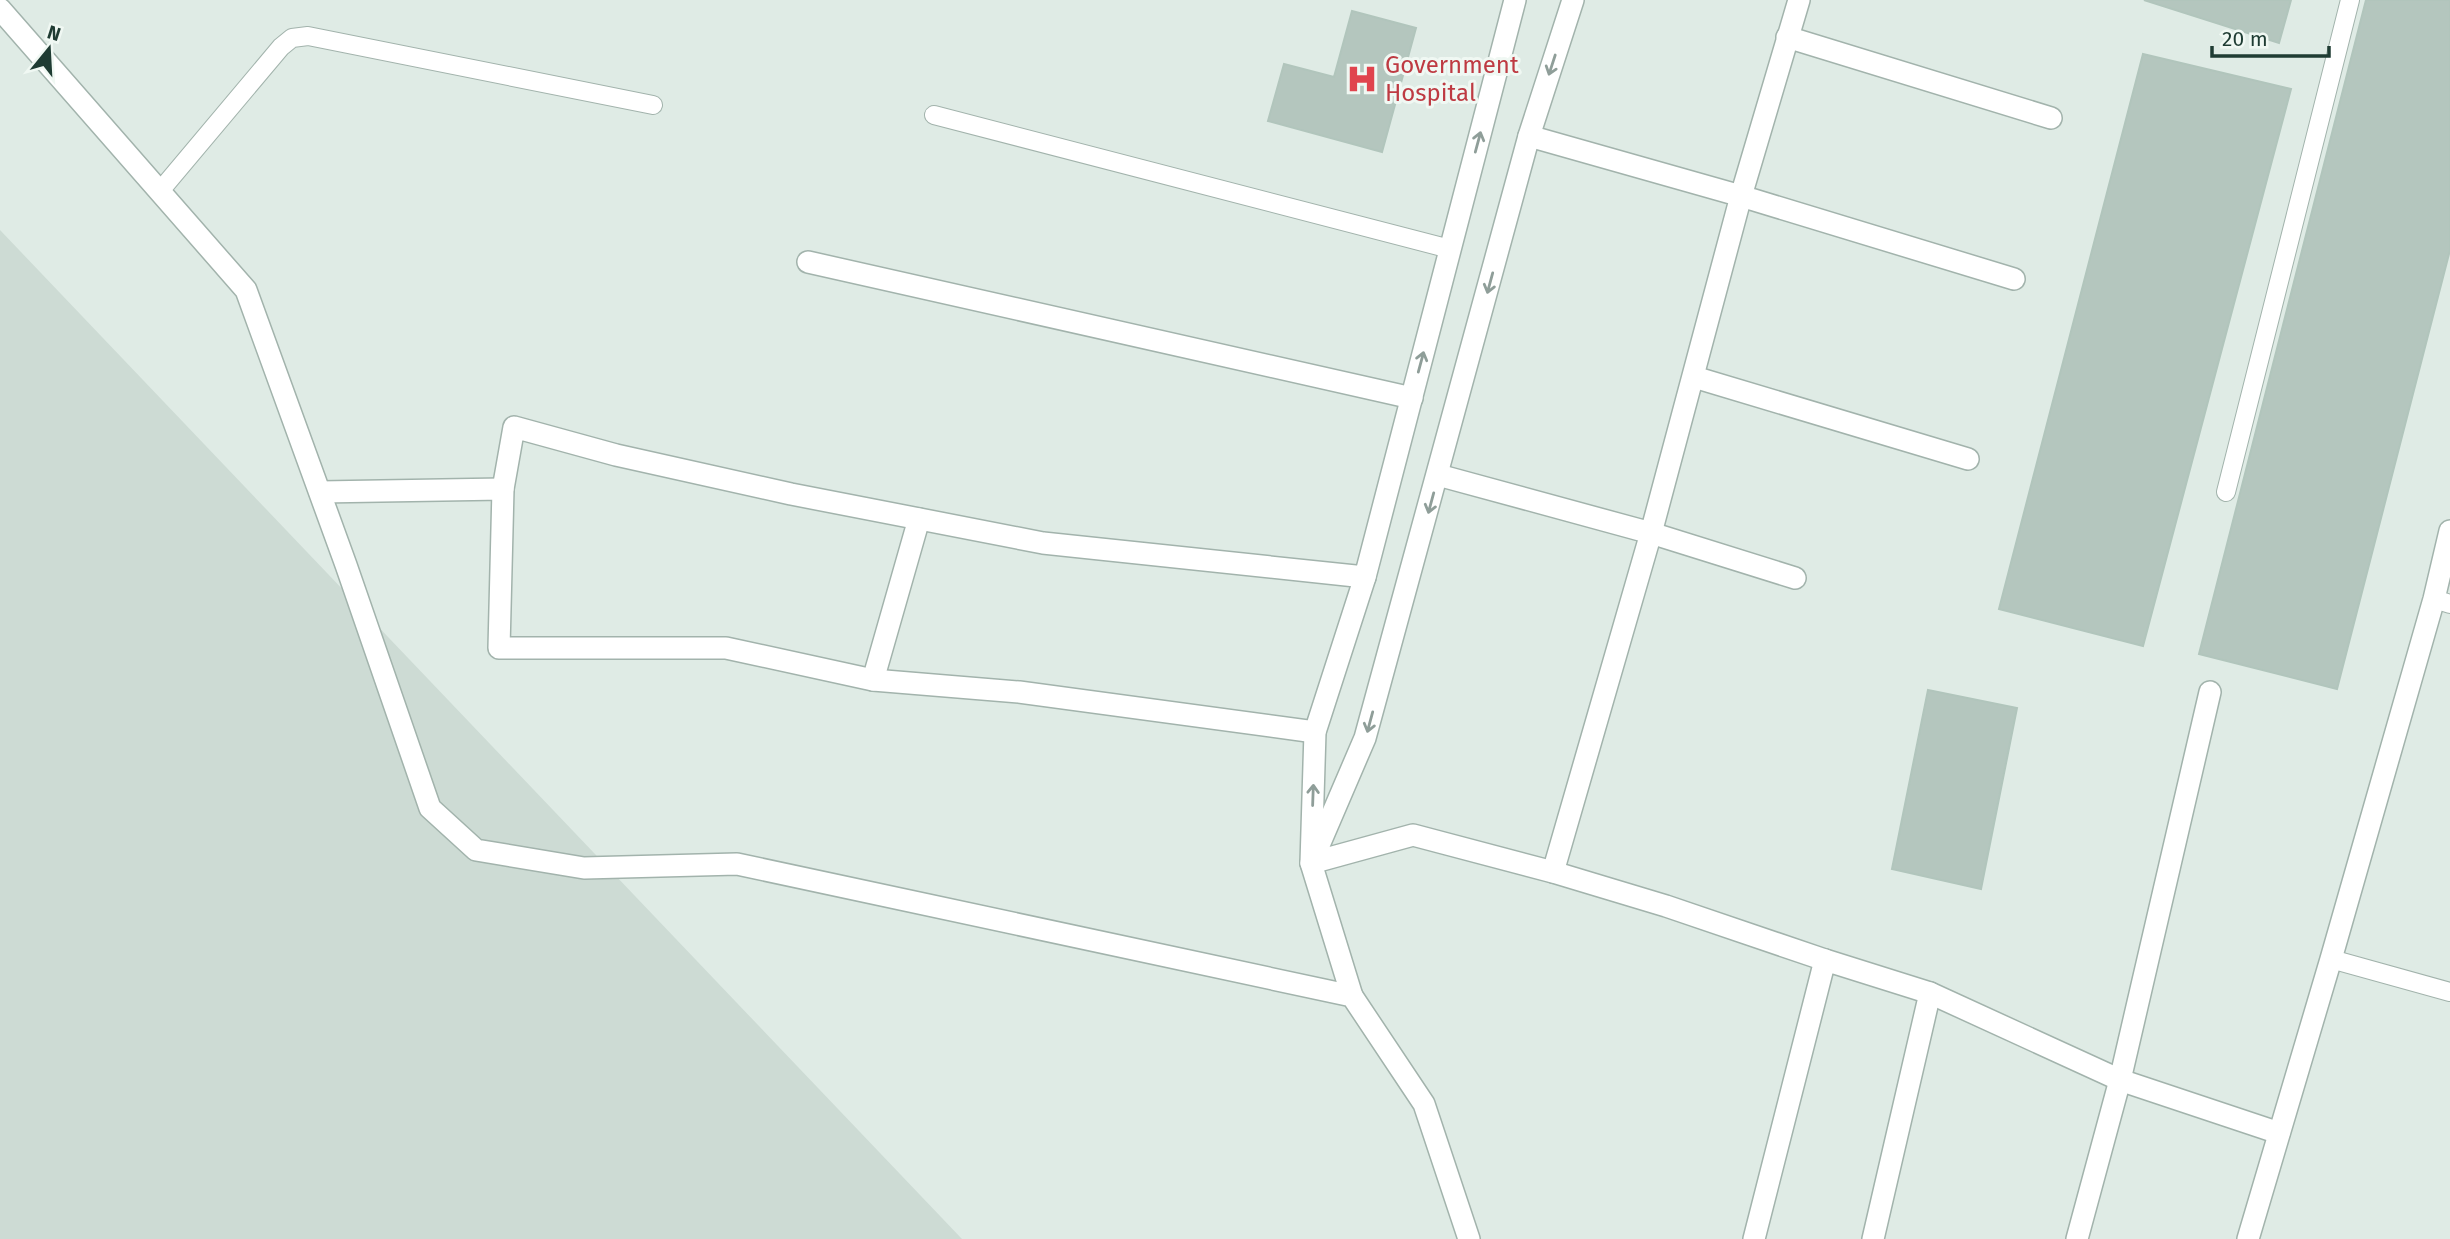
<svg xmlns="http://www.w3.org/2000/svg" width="2450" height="1239" font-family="'Fira Sans',sans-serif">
<rect width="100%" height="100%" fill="#dfebe5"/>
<polygon fill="#cddbd4" points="0,230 962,1239 0,1239"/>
<g fill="#b4c6be" stroke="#b1c5bc" stroke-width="2">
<polygon points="2144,0 2291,0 2279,43"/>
<polygon points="2366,0 2450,0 2450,250 2337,689 2199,654"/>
<polygon points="1352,11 1416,28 1382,152 1268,121 1284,64 1334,77"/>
<polygon points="2143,54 2291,89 2143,646 1999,609"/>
<polygon points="1928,690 2017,708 1981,889 1892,869"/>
</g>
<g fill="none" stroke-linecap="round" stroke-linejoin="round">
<defs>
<g id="service">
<polyline points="934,115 1450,249"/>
<polyline points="160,191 281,47 292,38 308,36 653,105"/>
<polyline points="2226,492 2350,0"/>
<polyline points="2434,599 2450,604"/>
<polyline points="2331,959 2450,992"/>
</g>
<g id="minor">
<polyline points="1799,0 1741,196 2014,279"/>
<polyline points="1787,37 2051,118"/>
<polyline points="808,262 1412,398"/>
<polyline points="1694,377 1968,459"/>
<polyline points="1438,475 1651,533 1741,196 1529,136"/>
<polyline points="503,489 514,427 616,455 791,494 1043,543 1365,577"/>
<polyline points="320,492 503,489 499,648 726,648 873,680 1019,692 1315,732"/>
<polyline points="873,680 919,519"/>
<polyline points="1316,852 1365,738 1529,136 1573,0"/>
<polyline points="1311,863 1413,835 1553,872 1666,906 1825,960"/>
<polyline points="1553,872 1651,533 1795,578"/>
<polyline points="1352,996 1311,863 1315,732 1365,577 1515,0"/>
<polyline points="1754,1239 1825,960 1930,993 2120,1080 2279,1133"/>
<polyline points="1873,1239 1930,993"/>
<polyline points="2077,1239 2120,1080 2210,692"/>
<polyline points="2248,1239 2331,959 2434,599 2450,531"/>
</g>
<polyline id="tertiary" points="0,9 246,290 346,565 430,808 476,850 584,868 737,864 1352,996 1424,1104 1469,1239"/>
</defs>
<use href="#service" stroke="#a2b3ac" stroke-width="20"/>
<use href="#minor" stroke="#a2b3ac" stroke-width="24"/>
<use href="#tertiary" stroke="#a2b3ac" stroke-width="24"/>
<use href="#service" stroke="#fff" stroke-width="18"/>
<use href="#minor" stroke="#fff" stroke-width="21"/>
<use href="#tertiary" stroke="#fff" stroke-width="21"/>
</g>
<defs><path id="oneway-shaft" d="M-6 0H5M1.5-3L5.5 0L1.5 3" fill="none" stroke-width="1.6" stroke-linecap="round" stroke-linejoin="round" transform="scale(1.75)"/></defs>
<g stroke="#8f9e99">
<use href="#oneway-shaft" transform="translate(1552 65) rotate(108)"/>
<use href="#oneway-shaft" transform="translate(1478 142) rotate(-75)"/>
<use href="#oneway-shaft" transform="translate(1490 283) rotate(105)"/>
<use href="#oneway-shaft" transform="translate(1421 362) rotate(-75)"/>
<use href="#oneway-shaft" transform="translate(1431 503) rotate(105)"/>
<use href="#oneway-shaft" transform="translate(1370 722) rotate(105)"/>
<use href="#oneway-shaft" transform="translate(1313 795) rotate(-88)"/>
</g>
<defs>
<symbol id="hospital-bare" viewBox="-9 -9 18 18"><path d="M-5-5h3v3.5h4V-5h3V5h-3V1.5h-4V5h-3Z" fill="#e0444e" stroke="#f0f8f3" stroke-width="2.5" paint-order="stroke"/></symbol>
</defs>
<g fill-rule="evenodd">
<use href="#hospital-bare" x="1340" y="57" width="44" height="44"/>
</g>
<g text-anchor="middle" stroke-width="6" stroke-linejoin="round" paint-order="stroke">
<g font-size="24" fill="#be3a42" stroke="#f0f8f3" text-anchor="start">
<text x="1385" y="73">Government<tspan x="1385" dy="28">Hospital</tspan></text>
</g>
</g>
<g transform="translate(49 49) rotate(18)" stroke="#f0f8f3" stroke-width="5" paint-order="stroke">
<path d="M0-5L12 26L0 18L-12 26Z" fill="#1f3c33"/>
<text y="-10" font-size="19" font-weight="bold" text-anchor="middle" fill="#1f3c33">N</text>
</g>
<path d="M2212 46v10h117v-10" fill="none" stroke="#1f3c33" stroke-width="3.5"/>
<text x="2222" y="46" font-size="21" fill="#1f3c33" stroke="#f0f8f3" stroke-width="5" paint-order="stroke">20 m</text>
</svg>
